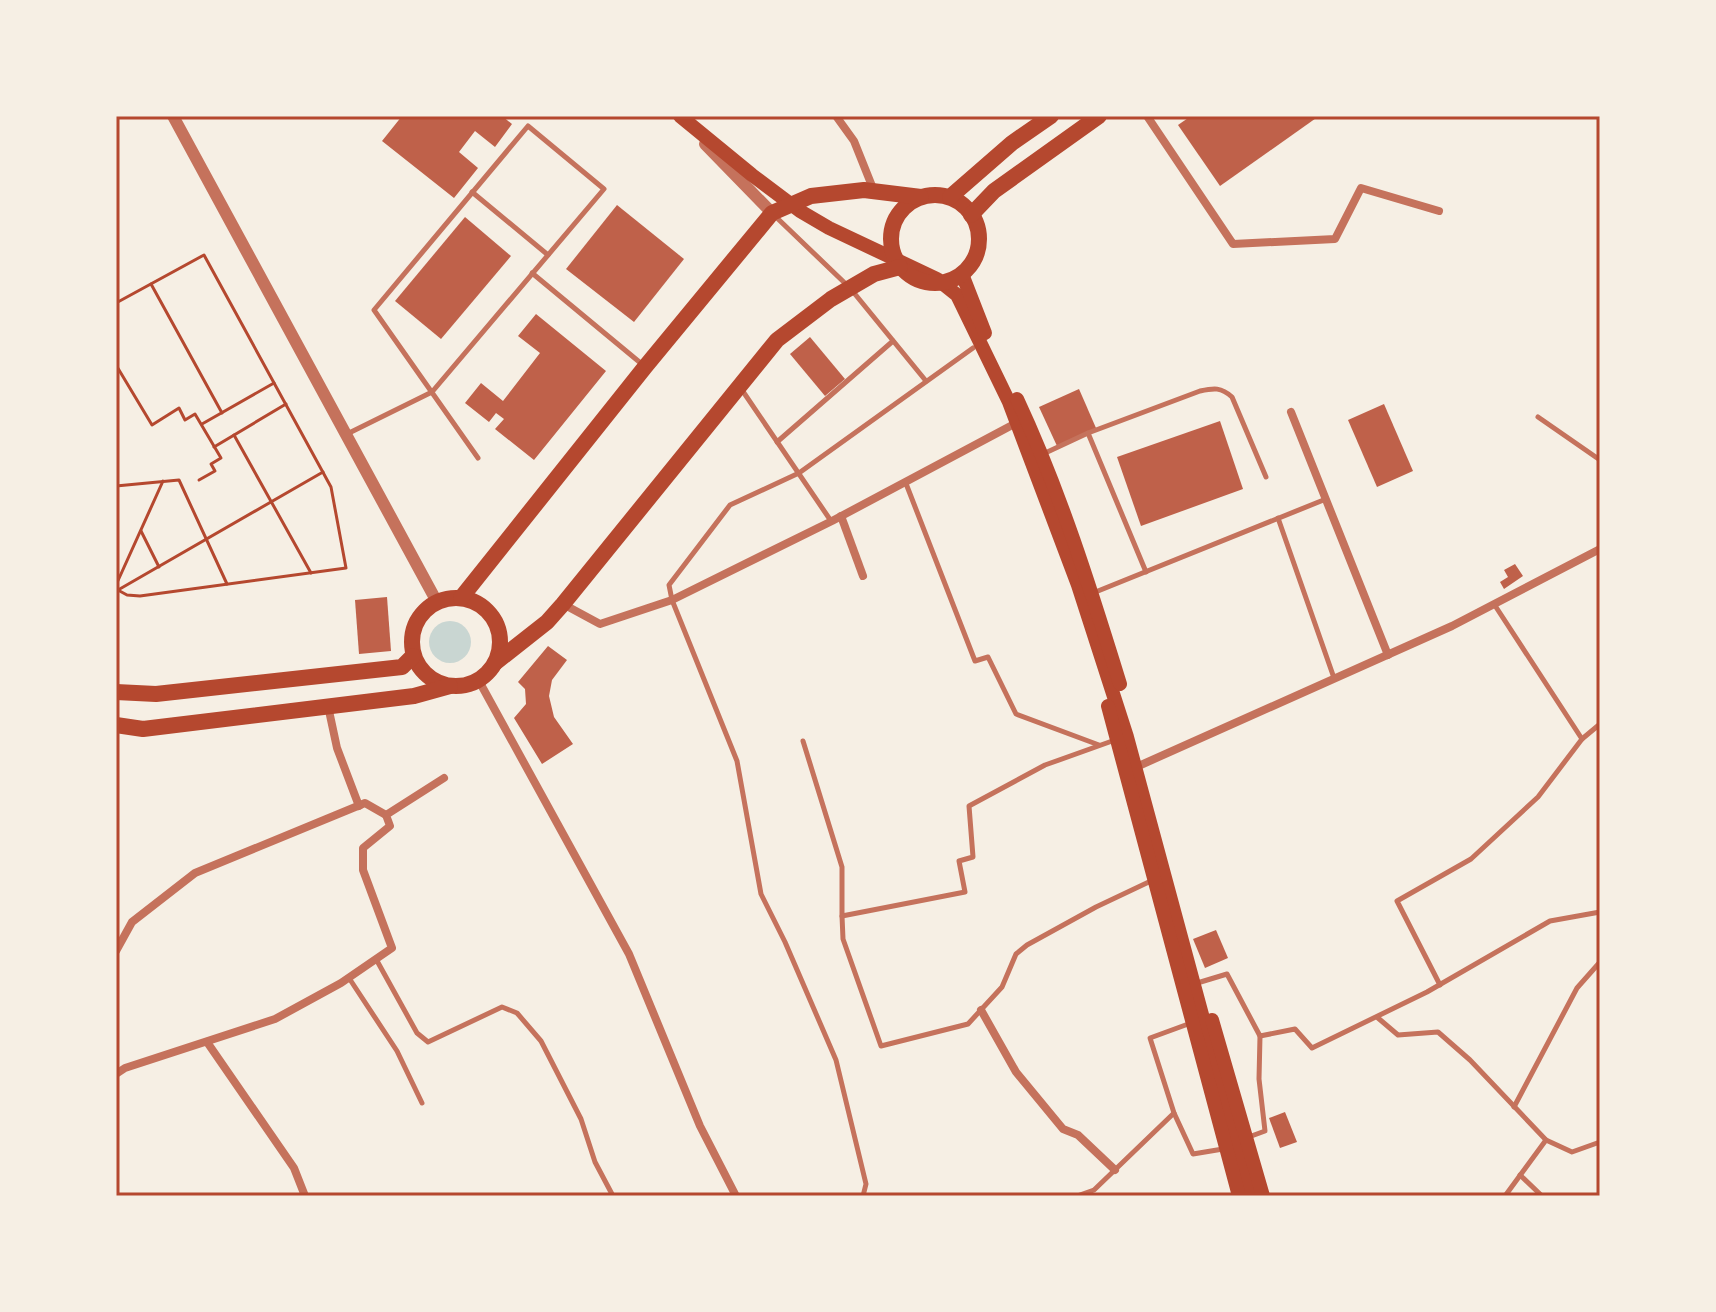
<svg xmlns="http://www.w3.org/2000/svg" width="1716" height="1312" font-family="'Titillium Web',sans-serif">
<rect width="100%" height="100%" fill="#f6efe4"/>
<circle fill="#c9d6d2" cx="450" cy="642" r="21"/>
<g fill="#bf614a">
<polygon points="402,116 502,116 512,124 495,147 475,131 459,152 478,168 454,198 382,141"/>
<polygon points="1191,116 1319,116 1220,186 1178,125"/>
<polygon points="617,205 684,259 634,322 566,269"/>
<polygon points="465,217 511,256 441,339 395,301"/>
<polygon points="536,314 606,371 534,460 495,429 504,419 496,413 489,422 465,403 481,383 503,401 540,353 518,336"/>
<polygon points="810,337 845,379 825,396 790,354"/>
<polygon points="1079,389 1096,428 1057,446 1039,407"/>
<polygon points="1384,404 1413,471 1377,487 1348,420"/>
<polygon points="1220,421 1243,489 1141,526 1117,457"/>
<polygon points="1515,564 1523,576 1504,589 1500,582 1508,577 1504,570"/>
<polygon points="387,597 391,651 359,654 355,600"/>
<polygon points="548,646 567,660 552,680 549,696 554,717 573,744 542,764 514,718 526,704 525,689 518,682"/>
<polygon points="1216,930 1228,958 1205,968 1193,939"/>
<polygon points="1285,1112 1297,1142 1280,1148 1269,1118"/>
</g>
<g fill="none" stroke-linecap="round" stroke-linejoin="round">
<g stroke="#b5482f" stroke-width="3">
<polyline points="151,284 222,413"/>
<polyline points="116,303 204,255 331,487 346,568 140,596 127,595 116,589"/>
<polyline points="116,365 152,425 179,408 185,420 195,414 221,458 211,464 215,471 199,480"/>
<polyline points="202,424 274,383"/>
<polyline points="234,435 311,573"/>
<polyline points="214,447 286,404"/>
<polyline points="116,486 179,480 227,584"/>
<polyline points="141,531 159,567"/>
<polyline points="116,585 163,481"/>
<polyline points="118,590 323,472"/>
</g>
<g stroke="#c5725c" stroke-width="5">
<polyline points="472,192 548,255"/>
<polyline points="776,217 850,288 926,381"/>
<polyline points="532,273 643,365"/>
<polyline points="742,390 831,521"/>
<polyline points="1538,417 1600,460"/>
<polyline points="349,433 432,392 604,189 528,126 374,310 478,458"/>
<polyline points="777,442 893,341"/>
<polyline points="1043,454 1088,433"/>
<polyline points="905,481 975,661 988,657 1016,714 1099,745"/>
<polyline points="1278,518 1334,678"/>
<path d="M1146,572L1088,433L1200,391C1214,388 1221,387 1232,397L1266,477"/>
<polyline points="1093,593 1326,499"/>
<polyline points="1582,739 1600,724"/>
<polyline points="803,741 842,867 842,916 965,892 959,861 973,857 969,806 1045,765 1115,740"/>
<polyline points="842,916 843,939 881,1046 968,1024 1002,987 1016,954 1027,945 1096,907 1153,880"/>
<polyline points="376,959 417,1033 428,1042 502,1007 517,1013 541,1041 581,1119 595,1162 613,1196"/>
<polyline points="349,978 397,1051 422,1103"/>
<polyline points="1194,984 1227,974 1260,1036 1295,1029 1312,1048 1427,992 1550,921 1600,912"/>
<polyline points="1440,985 1397,901 1471,859 1538,797 1582,739 1494,604"/>
<polyline points="1378,1018 1398,1035 1438,1032 1470,1060 1546,1140 1572,1152 1600,1142"/>
<polyline points="1191,1023 1150,1038 1174,1113 1193,1154 1223,1149"/>
<polyline points="1514,1107 1577,988 1600,962"/>
<polyline points="1246,1138 1265,1131 1259,1079 1260,1036"/>
<polyline points="1520,1175 1542,1196"/>
<polyline points="863,1196 866,1184 836,1060 785,942 761,894 737,761 672,600 669,585 730,505 799,473 973,348"/>
<polyline points="1077,1196 1094,1190 1174,1113"/>
<polyline points="1505,1196 1546,1140"/>
</g>
<g stroke="#c5725c" stroke-width="8">
<polyline points="836,116 854,141 874,191"/>
<polyline points="1147,116 1233,244 1335,239 1361,188 1439,211"/>
<polyline points="1291,412 1388,655"/>
<polyline points="841,516 863,576"/>
<polyline points="563,604 600,624 672,600 832,521 1018,422"/>
<polyline points="479,681 629,954 700,1126 736,1196"/>
<polyline points="328,706 337,748 359,806"/>
<polyline points="1134,768 1452,626 1600,549"/>
<polyline points="116,951 132,922 195,873 365,803 386,815"/>
<polyline points="981,1010 1016,1072 1063,1129 1078,1135 1115,1170"/>
<polyline points="207,1042 294,1168 305,1196"/>
<polyline points="116,1074 125,1068 275,1019 341,983 392,948 363,870 363,848 390,826 386,815 444,778"/>
</g>
<g stroke="#c5725c" stroke-width="12">
<polyline points="173,116 437,602"/>
<polyline points="705,144 772,213"/>
</g>
<g stroke="#b5482f" stroke-width="14">
<polyline points="680,116 752,175 800,211 829,228 937,279 957,295 1009,402 1078,585 1127,737 1251,1196"/>
<polyline points="962,274 985,333"/>
<path d="M1017,399C1060,491 1090,587 1120,684"/>
<polyline points="1108,706 1239,1196"/>
<polyline points="1212,1020 1263,1196"/>
</g>
<g stroke="#b5482f" stroke-width="16">
<circle cx="935" cy="239" r="44"/>
<polyline points="950,197 1012,143 1051,116"/>
<polyline points="971,215 994,191 1099,116"/>
<circle cx="456" cy="642" r="44"/>
<polyline points="461,598 645,367 772,213 811,196 864,190 921,197"/>
<polyline points="495,663 547,622 563,604 777,340 831,299 874,274 900,267"/>
<polyline points="116,692 156,694 402,667 413,656"/>
<polyline points="116,725 143,729 414,696 450,686"/>
</g>
</g>
<rect width="1716" height="1312" fill="none" stroke="#f6efe4" stroke-width="236"/>
<rect x="118" y="118" width="1480" height="1076" fill="none" stroke="#b5482f" stroke-width="3"/>
</svg>
